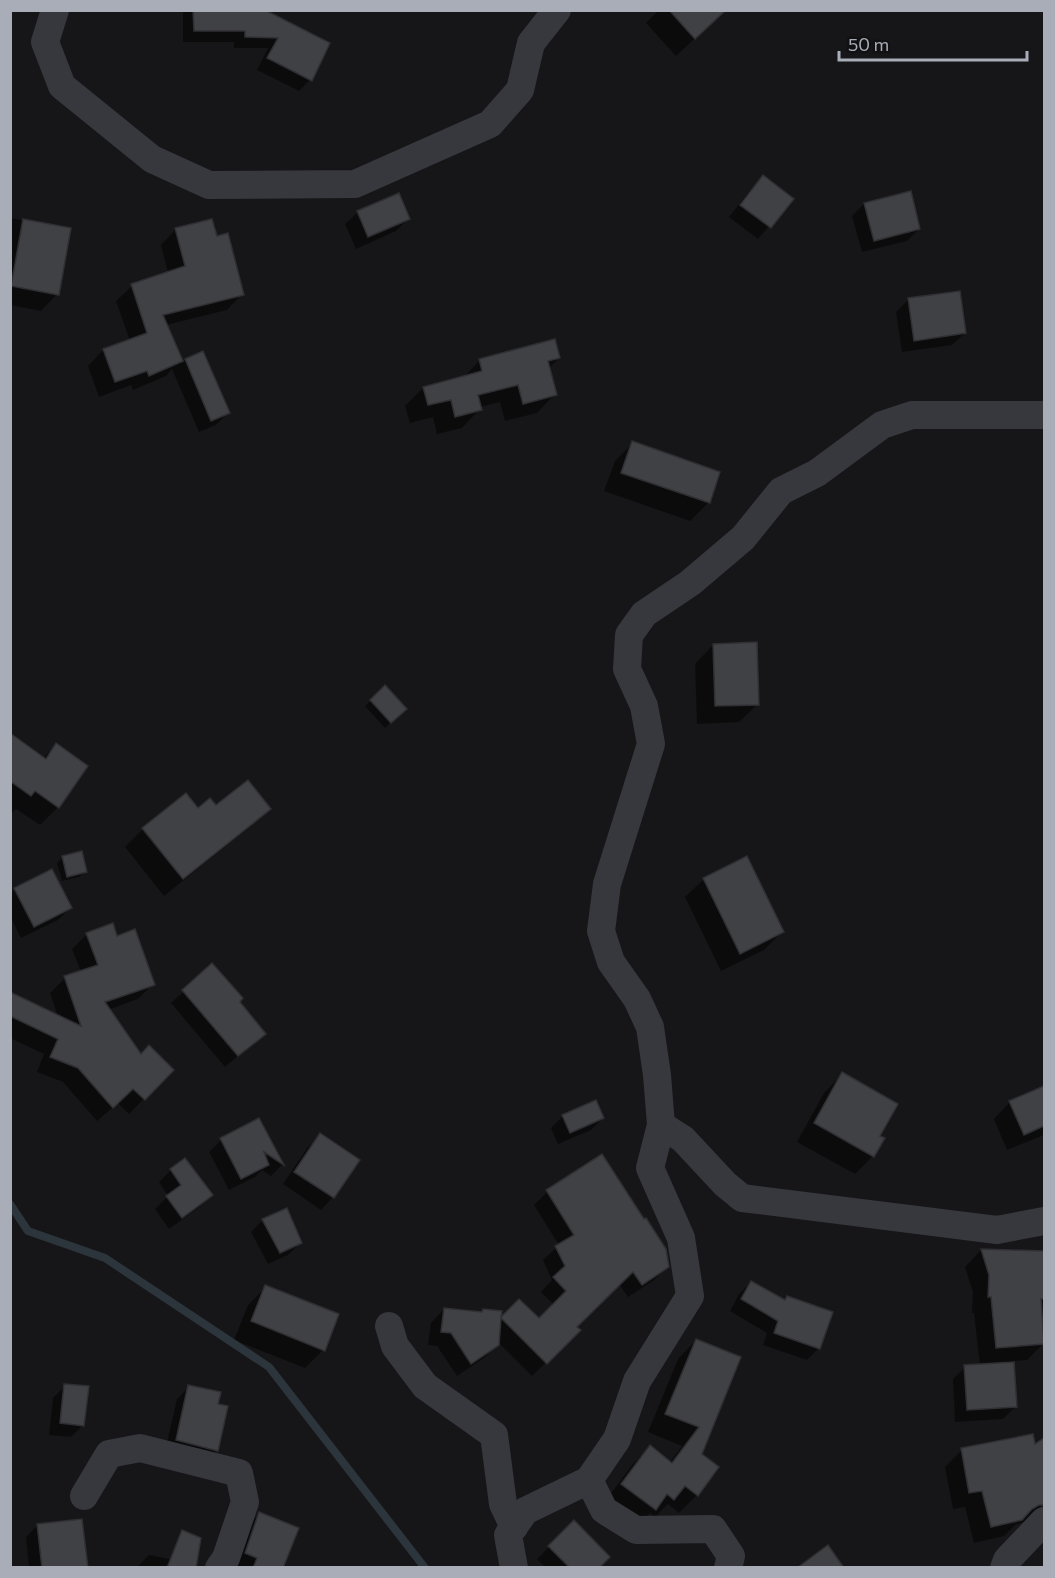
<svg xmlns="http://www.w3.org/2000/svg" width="1055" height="1578" font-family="Commissioner,sans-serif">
<rect width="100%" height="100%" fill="#161618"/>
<g fill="#0007">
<polygon points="183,10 262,10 310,80 299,91 257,70 268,48 234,48 234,42 183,42"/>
<polygon points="659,10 725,10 676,56 646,23"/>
<polygon points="763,177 792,199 758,239 729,217 751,189"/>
<polygon points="864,204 919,229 907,241 862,252 852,216"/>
<polygon points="358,212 408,219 396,231 356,249 345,224"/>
<polygon points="10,218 69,229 57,294 41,311 10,305"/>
<polygon points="176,229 216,238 242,294 227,310 166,325 182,363 185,360 228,413 216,425 199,432 172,369 166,376 133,390 131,385 99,397 88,366 103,350 130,341 116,301 132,286 168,273 161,245"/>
<polygon points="908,300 965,333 952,345 902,352 896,312"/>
<polygon points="559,358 549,368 555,394 537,413 505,421 500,402 480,407 480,409 462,428 437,434 433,417 410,423 405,406 423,388 463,378 480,360"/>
<polygon points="633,443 718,473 708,503 690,521 604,491 615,461"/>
<polygon points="713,645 758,704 739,722 697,724 695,664"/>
<polygon points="385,688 404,709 385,728 365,706"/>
<polygon points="10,735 43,758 56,745 58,807 40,825 16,809 12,813 10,812"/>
<polygon points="216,808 269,808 250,827 164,896 125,847 143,829 198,810"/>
<polygon points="63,857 85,872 79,877 62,881 57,863"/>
<polygon points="746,858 782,932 764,950 721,971 685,897 704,879"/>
<polygon points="15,889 70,908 58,920 21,938 10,916 10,894"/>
<polygon points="87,934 153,984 138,999 108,1010 141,1056 172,1070 129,1114 118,1103 97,1121 63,1082 37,1072 44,1054 10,1038 10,997 58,1017 50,993 65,978 81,972 72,949"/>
<polygon points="212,966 264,1034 225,1067 171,1003"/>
<polygon points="842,1074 878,1136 873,1156 855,1174 797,1142 824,1093"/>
<polygon points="1044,1088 1044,1135 1007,1150 994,1119 1010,1102"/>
<polygon points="563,1116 603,1118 591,1130 558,1144 551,1128"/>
<polygon points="259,1120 282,1165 271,1176 262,1170 255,1177 229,1190 209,1152 221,1140"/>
<polygon points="320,1135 358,1160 333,1197 321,1210 283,1184 308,1147"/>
<polygon points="601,1156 667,1267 654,1280 628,1297 619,1284 575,1327 579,1330 532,1376 499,1343 484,1358 457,1376 437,1346 428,1345 431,1323 444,1309 480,1314 483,1310 500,1321 519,1301 539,1320 554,1305 541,1292 552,1280 543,1260 559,1245 534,1205 547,1192"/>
<polygon points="171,1170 211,1195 199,1207 169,1229 155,1209 168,1196 159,1182"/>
<polygon points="263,1220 300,1243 288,1255 268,1264 251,1232"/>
<polygon points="981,1250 1044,1253 1044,1343 1027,1360 1013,1361 1015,1407 1003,1419 955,1422 953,1379 965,1367 980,1366 974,1313 972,1313 973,1292 965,1267"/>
<polygon points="751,1282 784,1301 787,1298 819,1348 807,1360 763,1345 767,1333 730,1311 739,1294"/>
<polygon points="266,1287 323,1350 305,1368 234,1340 248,1305"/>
<polygon points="696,1340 739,1358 700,1454 697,1495 679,1513 668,1504 655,1517 650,1513 636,1527 604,1503 632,1465 650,1447 670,1462 682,1446 648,1432 678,1359"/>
<polygon points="65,1386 83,1425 71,1437 49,1435 53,1398"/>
<polygon points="189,1387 217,1405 217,1450 204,1462 165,1452 177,1399"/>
<polygon points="1044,1440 1044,1487 1040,1490 1043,1504 1026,1521 1015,1525 1004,1536 974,1543 965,1507 953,1509 945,1467 962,1450 1034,1447"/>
<polygon points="259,1514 283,1564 290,1568 231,1568 245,1528"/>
<polygon points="574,1522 597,1568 546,1568 537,1559"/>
<polygon points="38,1525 86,1568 29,1568 26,1537"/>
<polygon points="149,1555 170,1559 173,1555 192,1568 136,1568"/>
</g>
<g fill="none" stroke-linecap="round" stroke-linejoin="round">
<polyline stroke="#2c353c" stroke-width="8" points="10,1204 28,1231 105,1258 269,1367 425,1568"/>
</g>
<g fill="#404145" stroke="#303034" stroke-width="1.5">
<polygon points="193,10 265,10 330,43 312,81 267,58 278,38 245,37 245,31 194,31"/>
<polygon points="669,10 726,10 695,39"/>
<polygon points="763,175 794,199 771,228 740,205"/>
<polygon points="911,191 920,229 874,241 864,203"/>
<polygon points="399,193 410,219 368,237 357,211"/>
<polygon points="23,219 71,228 59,295 11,286"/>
<polygon points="212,219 217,236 228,233 244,295 163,315 183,361 149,376 147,371 115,382 103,349 147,333 131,284 185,266 175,228"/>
<polygon points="960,291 966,333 914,341 908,298"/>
<polygon points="555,339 560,358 548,361 557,395 523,404 518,385 478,395 482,410 455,417 451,400 428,405 423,387 482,371 479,359"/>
<polygon points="203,351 230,413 211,421 185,359"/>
<polygon points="632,441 720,472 710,503 621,473"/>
<polygon points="757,642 759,705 715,706 713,644"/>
<polygon points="385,685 407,709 391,723 370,700"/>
<polygon points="10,733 46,759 56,743 88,766 59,808 35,791 31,796 10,781"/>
<polygon points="248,780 271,809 183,879 142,828 186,793 198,808 210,798 216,805"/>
<polygon points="82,851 87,872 67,877 62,856"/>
<polygon points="747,856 784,932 740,954 703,878"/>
<polygon points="52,869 72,908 34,927 14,888"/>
<polygon points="113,923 117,936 135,929 155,985 105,1002 141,1054 149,1045 174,1070 145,1100 133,1089 113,1108 78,1068 50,1057 58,1039 10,1016 10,992 81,1026 64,976 98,965 86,933"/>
<polygon points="212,963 243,998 240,1002 266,1034 238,1056 182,990"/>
<polygon points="842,1072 898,1104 880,1136 885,1138 874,1157 814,1123"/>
<polygon points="1044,1086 1044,1126 1024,1135 1009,1101"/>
<polygon points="596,1100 604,1118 570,1133 562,1115"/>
<polygon points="259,1118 284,1165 264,1152 269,1165 241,1179 220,1138"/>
<polygon points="320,1133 360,1160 334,1198 294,1172"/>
<polygon points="602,1154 644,1219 646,1218 666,1249 669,1267 642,1285 633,1272 577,1327 581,1330 547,1364 501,1318 499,1345 471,1364 451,1333 441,1332 444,1308 482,1312 483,1309 502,1311 501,1317 519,1299 539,1318 566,1291 553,1277 565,1266 555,1246 574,1235 546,1190"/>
<polygon points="185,1158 213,1195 182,1218 166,1196 181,1185 170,1169"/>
<polygon points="287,1208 302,1243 280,1253 262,1219"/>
<polygon points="981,1249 1044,1251 1044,1299 1041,1299 1044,1344 996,1348 991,1297 988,1297 989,1275"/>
<polygon points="751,1281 785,1300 787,1296 833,1312 820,1349 774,1333 778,1321 741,1299"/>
<polygon points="265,1285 339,1314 325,1351 251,1321"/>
<polygon points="696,1339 741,1357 702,1454 719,1467 698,1496 685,1486 674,1500 667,1494 656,1510 621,1484 650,1445 672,1463 699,1427 665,1414"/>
<polygon points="1014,1362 1017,1407 967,1410 964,1365"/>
<polygon points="64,1384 89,1386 84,1426 60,1423"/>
<polygon points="188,1385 221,1392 218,1404 228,1406 218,1451 176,1440"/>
<polygon points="1033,1434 1035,1444 1044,1438 1044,1505 1039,1505 1032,1509 1022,1520 991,1527 982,1491 969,1493 961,1448"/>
<polygon points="259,1512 299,1528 283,1568 253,1568 257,1558 245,1553"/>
<polygon points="82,1519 88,1568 42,1568 37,1524"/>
<polygon points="574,1520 610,1557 599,1568 570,1568 548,1546"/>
<polygon points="182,1530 201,1538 196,1568 167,1568"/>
<polygon points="828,1545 844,1568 797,1568"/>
</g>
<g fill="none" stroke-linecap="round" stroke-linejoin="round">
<g stroke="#37383d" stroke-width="28">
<polyline points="55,10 45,42 62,86 152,159 209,185 355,184 490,124 520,90 531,43 557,10"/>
<polyline points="661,1125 683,1139 725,1184 742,1198 997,1230 1044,1221"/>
<polyline points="389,1326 395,1346 425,1386 494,1435 503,1504 514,1527"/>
<polyline points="589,1480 604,1510 636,1530 713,1529 731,1556 728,1568"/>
<polyline points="84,1496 109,1454 140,1448 239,1473 245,1502 226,1558 219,1568"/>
<polyline points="514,1568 508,1535 525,1511 589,1480 617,1439 637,1381 690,1296 681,1238 650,1168 661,1125 657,1075 650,1027 637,999 611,962 601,931 607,884 651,744 644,706 627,669 629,635 644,614 690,583 743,538 781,491 817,473 882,425 912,415 1044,415"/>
<polyline points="1004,1568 1007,1560 1044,1521"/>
</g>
</g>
<rect width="1055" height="1578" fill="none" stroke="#a8adb8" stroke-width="24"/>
<path d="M839 51v9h188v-9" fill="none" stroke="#a8adb8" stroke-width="3"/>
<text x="848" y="51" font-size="18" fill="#a8adb8" stroke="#111113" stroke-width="4.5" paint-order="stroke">50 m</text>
</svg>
